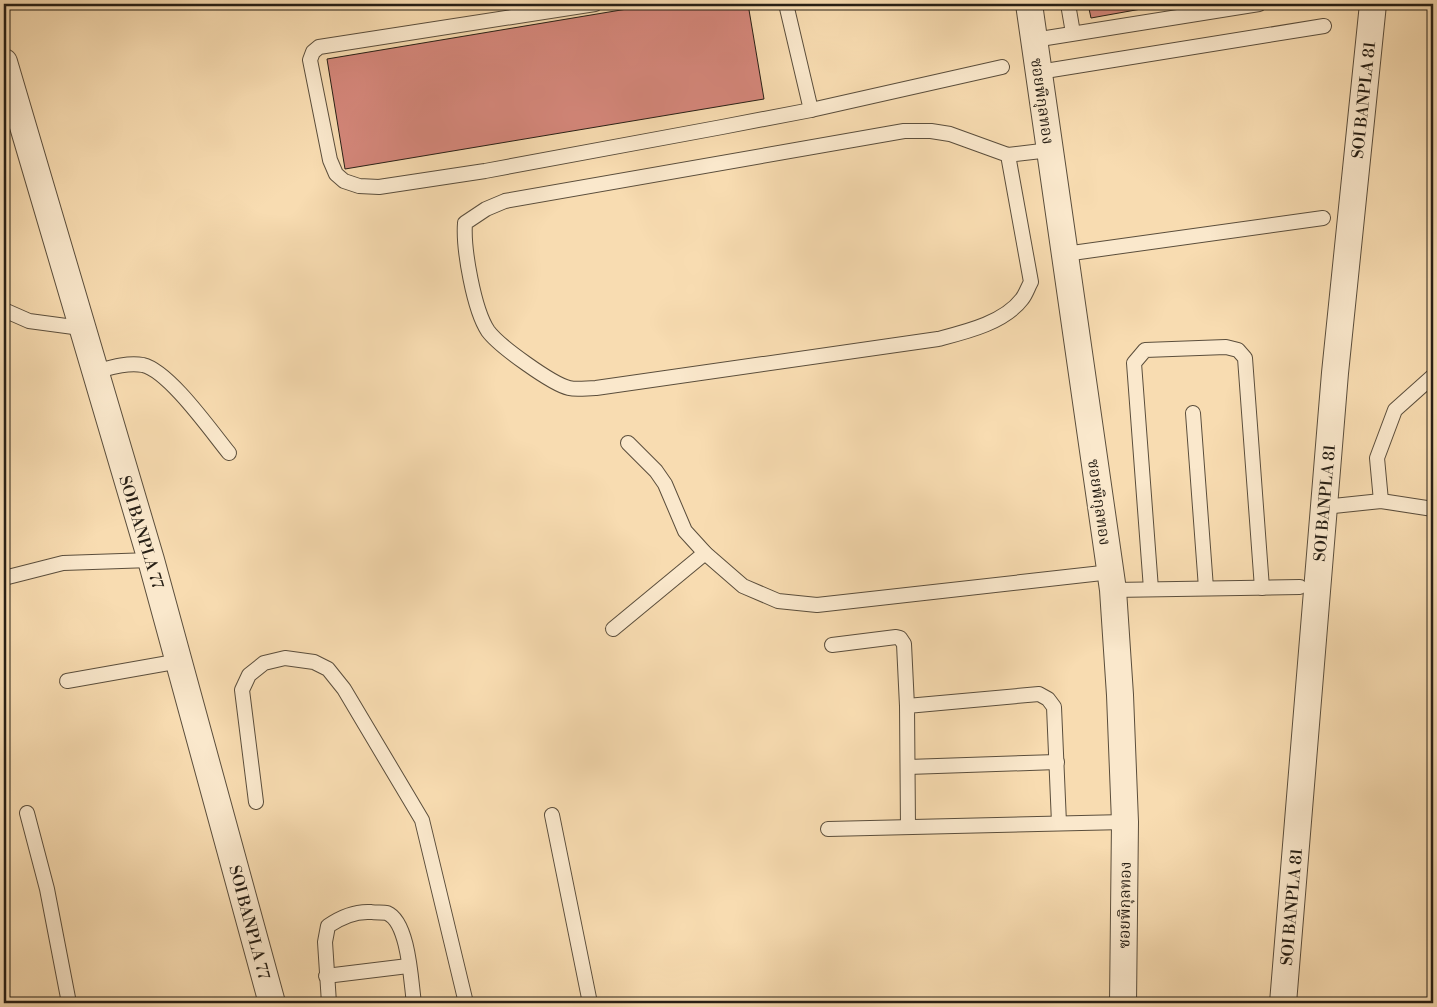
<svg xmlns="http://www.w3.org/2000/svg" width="1437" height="1007" font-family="'Libre Bodoni','Noto Serif Thai',serif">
<rect width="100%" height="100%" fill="#f8dcb1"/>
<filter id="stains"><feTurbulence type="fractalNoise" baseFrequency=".004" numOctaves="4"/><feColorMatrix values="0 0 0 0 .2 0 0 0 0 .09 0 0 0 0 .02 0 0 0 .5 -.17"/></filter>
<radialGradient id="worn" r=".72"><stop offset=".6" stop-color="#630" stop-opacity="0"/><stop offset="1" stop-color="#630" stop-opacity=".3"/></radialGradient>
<g fill="#d5877b" stroke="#271f15">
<polygon points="657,4 748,4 764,99 345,169 327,59"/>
<polygon points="1088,4 1169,4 1091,18"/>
</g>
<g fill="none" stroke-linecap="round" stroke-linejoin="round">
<defs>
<g id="service">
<polyline points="595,4 319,47 313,52 310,60 330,160 336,174 344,181 359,186 379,187 485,171 722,127 811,110 1002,67"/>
<polyline points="786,4 811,110"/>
<polyline points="1068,4 1073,33"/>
<polyline points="1034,40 1259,4"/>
<polyline points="1039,72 1324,26"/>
<path d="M1008,155L1031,282C1028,287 1026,294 1022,299C1004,323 965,332 938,339L596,388C587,388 577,390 569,388C552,384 499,346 488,331C474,310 463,249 465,223L486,209L505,201L904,131H931L950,134L1008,155L1050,150"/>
<polyline points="1065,254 1323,218"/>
<polyline points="4,310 29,321 81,328"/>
<path d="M94,372C109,368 127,362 143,365C169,371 211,431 229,453"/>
<polyline points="1193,413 1206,588"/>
<polyline points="628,443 656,471 665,484 685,531 705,553 743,586 778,601 817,605 1111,572"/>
<polyline points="1381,501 1377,458 1395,410 1433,376"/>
<polyline points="1324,507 1381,501 1433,509"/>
<polyline points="4,578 63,563 151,560"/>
<polyline points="1151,589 1134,363 1145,350 1226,347 1238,350 1245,358 1262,588"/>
<polyline points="1113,590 1300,587"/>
<polyline points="613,629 705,553"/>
<polyline points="832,645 896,637 900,638 904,644 907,706"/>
<polyline points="67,681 180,661"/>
<polyline points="908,767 1057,762"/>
<polyline points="256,802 242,690 249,675 264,663 285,658 314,662 328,669 344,689 422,820 466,1003"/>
<polyline points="27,813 47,889 69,1003"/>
<polyline points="552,815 590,1003"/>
<polyline points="908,827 907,706 1039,694 1048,699 1054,707 1059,823"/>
<polyline points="828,829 1125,822"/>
<polyline points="326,976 408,966"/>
<path d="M329,1003L325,942L328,926C341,917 356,911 371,912C376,913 383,912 387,913C409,922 411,983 414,1003"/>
</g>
<g id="minor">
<polyline points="1029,4 1113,590 1120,695 1125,822 1123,1003"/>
<polyline points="4,62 151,560 272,1003"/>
<polyline points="1283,1003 1335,373 1373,4"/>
</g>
</defs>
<use href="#service" stroke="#5b4e3c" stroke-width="16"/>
<use href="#minor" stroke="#5b4e3c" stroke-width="28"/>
<use href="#service" stroke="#fae8cc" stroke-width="14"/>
<use href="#minor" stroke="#fae8cc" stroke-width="26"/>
</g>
<g text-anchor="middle" stroke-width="4.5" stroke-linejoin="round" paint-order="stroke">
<g font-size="16" fill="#271f15" stroke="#fae8cc">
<text transform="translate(1363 100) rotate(-84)" y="6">SOI BANPLA 81</text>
<text transform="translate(1043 101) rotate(82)" y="6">ซอยพิกุลทอง</text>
<text transform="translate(1100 502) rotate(82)" y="6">ซอยพิกุลทอง</text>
<text transform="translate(1324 503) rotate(-85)" y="6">SOI BANPLA 81</text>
<text transform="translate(142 532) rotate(73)" y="6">SOI BANPLA 77</text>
<text transform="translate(1124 905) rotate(-89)" y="6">ซอยพิกุลทอง</text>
<text transform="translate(1291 907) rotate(-85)" y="6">SOI BANPLA 81</text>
<text transform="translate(250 922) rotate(75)" y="6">SOI BANPLA 77</text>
</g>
</g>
<rect width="1437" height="1007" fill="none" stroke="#f8dcb1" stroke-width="20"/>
<rect x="5" y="5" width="1427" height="997" fill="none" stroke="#271f15" stroke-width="2.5"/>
<rect x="10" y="10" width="1417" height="987" fill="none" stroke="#271f15"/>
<rect width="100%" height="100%" filter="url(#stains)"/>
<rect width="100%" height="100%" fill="url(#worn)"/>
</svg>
